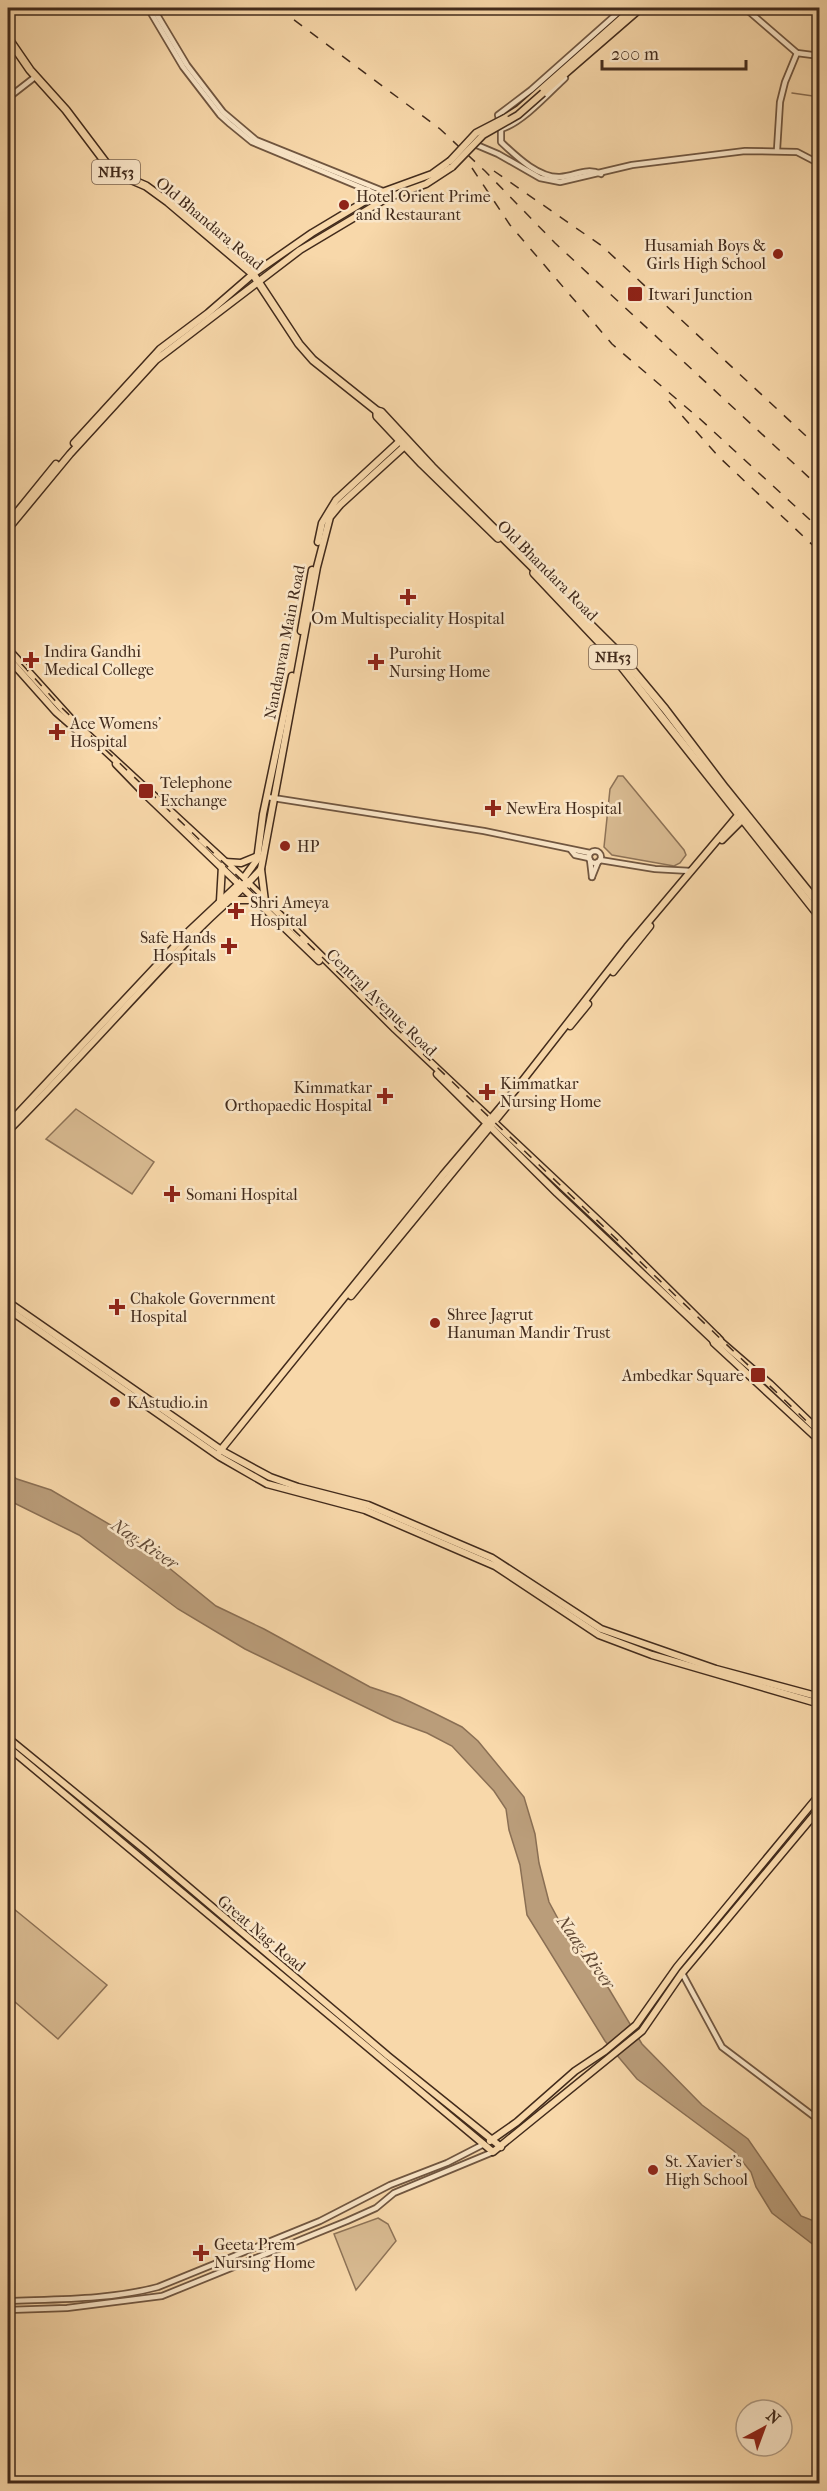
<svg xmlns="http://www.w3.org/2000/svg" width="827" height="2491" font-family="'IM FELL French Canon',serif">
<rect width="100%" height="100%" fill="#f8d8aa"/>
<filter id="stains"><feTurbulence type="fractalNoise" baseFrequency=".00333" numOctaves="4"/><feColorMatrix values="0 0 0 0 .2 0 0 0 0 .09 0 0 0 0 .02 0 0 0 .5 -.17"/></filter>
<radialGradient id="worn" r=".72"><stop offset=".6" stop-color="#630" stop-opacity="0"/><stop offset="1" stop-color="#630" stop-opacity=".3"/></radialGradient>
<g fill="#d9bb92" stroke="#8e7357" stroke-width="1.5">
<polygon points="618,776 623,776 684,850 686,855 680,863 674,866 612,855 604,847 610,789"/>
<polygon points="76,1109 154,1162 132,1194 46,1139"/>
<polygon points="14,1909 107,1985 58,2039 8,1996 8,1917"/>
<polygon points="378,2218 388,2224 396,2241 356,2290 334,2234"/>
</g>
<polygon fill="#ba9d7a" stroke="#8a6f54" stroke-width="1.5" points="8,1473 17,1479 51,1490 131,1537 216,1606 264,1629 370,1687 400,1697 434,1713 462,1727 478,1741 524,1797 535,1834 539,1863 549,1902 563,1928 603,1979 642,2044 702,2105 748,2139 801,2216 819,2223 819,2249 772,2213 756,2187 751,2172 734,2151 637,2079 605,2041 527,1915 520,1865 509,1830 506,1809 494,1791 452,1746 427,1733 394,1721 245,1649 178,1609 79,1535 8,1500"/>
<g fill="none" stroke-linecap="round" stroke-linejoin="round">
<polyline stroke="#8a6f54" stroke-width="1.5" points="792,93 820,97"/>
<defs>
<g id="minor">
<polyline points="148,8 183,67 220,115 230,124 252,142 377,194 382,201"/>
<polyline points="153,8 187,65 223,112 256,140 383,191"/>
<polyline points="745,8 797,53 820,56"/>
<polyline points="8,98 35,77"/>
<path d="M501,129C522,123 549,93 565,78"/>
<polyline points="472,143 498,154 540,178 560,182 632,165 745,151 797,152 820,164"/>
<polyline points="777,150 780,102 785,82 797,53"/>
<path d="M601,174C586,167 576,176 560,177C538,178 516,156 501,142V129L498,115L531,90L620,11L631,9"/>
<polyline points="267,797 484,831 590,853"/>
<polyline points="571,850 575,855 589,858"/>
<circle cx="595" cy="857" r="6"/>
<polyline points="590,860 592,877"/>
<polyline points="600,860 655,869 691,871"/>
<polyline points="592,877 598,862"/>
<polyline points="682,1973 722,2047 820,2121"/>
<path d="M8,2301C58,2299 109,2300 158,2287L320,2221L390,2185L447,2163L484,2144"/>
<polyline points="8,2310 67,2308 162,2296 347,2221 376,2208 394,2193 493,2152"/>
</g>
<g id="major">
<polyline points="543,93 641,8"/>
<polyline points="505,118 519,109 633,8"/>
<polyline points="74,443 160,349 208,313 253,274 312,233 377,194 432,174 450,161"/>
<polyline points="13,517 56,464"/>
<polyline points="8,529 70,454 156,360 300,250 387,198 426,184 452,167"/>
<polyline points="318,542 322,523 336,500 402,439"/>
<polyline points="301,631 312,570"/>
<polyline points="8,649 73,721 244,879 395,1029 615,1236 717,1337"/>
<polyline points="8,658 56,712 88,740"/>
<polyline points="116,764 146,795 319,961"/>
<polyline points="722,840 744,818"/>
<polyline points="225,862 241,863 258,856"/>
<polyline points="261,869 265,901"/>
<polyline points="230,900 256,900"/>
<polyline points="220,901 222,866"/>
<polyline points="613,972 650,926"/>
<polyline points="570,1026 588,1004"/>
<polyline points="437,1074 557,1193 713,1340"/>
<polyline points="8,1124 189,931 240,883 257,860 263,814 292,676"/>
<path d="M8,1131C73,1066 134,996 199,929C219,908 242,891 261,869L317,567L330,517L340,505L408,443"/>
<polyline points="351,1296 512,1100"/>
<polyline points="8,1302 224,1452 270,1477 298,1487 368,1505 492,1558 601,1629 716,1669 820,1697"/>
<polyline points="8,1309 220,1457 267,1484 365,1510 495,1566 599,1635 652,1655 820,1704"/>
<polyline points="720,1341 770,1384 820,1432"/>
<polyline points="717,1344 720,1340 717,1337 713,1340 714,1343 820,1441"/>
<polyline points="220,1451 443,1175 516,1089 627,947 740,813"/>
<polyline points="8,1738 145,1850 388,2056 501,2147"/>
<polyline points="8,1747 493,2152 642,2031 682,1973 820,1808"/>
<polyline points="490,2141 517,2122 575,2071 605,2051 636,2025 677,1967 820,1794"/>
</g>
<g id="highway">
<polyline points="8,38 30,70 66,110 109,167 125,177 146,186 168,202 253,274 299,344 313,360 377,411 381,412 432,467 615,649 665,709 725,788 820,906"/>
<polyline points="377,411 377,416 422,464 498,538"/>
<polyline points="534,573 618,662 820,917"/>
</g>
</defs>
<use href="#minor" stroke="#705640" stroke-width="8"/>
<use href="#major" stroke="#422b1c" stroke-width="9"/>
<use href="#highway" stroke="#422b1c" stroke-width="10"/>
<use href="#minor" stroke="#fae6c8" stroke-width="4.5"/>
<use href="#major" stroke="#f8d8aa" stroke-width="6"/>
<use href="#highway" stroke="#f8d8aa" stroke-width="7"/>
<g stroke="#422b1c" stroke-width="1.5" stroke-dasharray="10 10" stroke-linecap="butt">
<polyline points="278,8 440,129 485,171 555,243 816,484"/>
<polyline points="472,168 510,225 612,344 700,419 820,529"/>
<polyline points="494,171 602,246 820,449"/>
<polyline points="669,401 719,457 820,552"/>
<polyline points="8,649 61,707 820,1434"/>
</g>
<defs>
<g id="major-bridge">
<polyline points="450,161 476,133 505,118"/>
<polyline points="452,167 483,135 518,115 543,93"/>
</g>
</defs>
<use href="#major-bridge" stroke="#422b1c" stroke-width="9" stroke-linecap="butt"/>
<use href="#major-bridge" stroke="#f8d8aa" stroke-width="6"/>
</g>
<g fill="#8f2418" stroke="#fae6c8" stroke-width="2">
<circle cx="344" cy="205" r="6"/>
<circle cx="778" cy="254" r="6"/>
<rect x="627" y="286" width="16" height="16" rx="3"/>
<path d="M405 588h6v6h6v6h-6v6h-6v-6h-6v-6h6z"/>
<path d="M28 651h6v6h6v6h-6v6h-6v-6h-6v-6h6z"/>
<path d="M373 653h6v6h6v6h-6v6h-6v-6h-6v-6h6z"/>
<path d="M54 723h6v6h6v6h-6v6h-6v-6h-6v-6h6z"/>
<rect x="138" y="783" width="16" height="16" rx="3"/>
<path d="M490 799h6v6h6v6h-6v6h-6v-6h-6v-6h6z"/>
<circle cx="285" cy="846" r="6"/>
<path d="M233 902h6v6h6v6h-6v6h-6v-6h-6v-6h6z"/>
<path d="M226 937h6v6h6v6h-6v6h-6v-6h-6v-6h6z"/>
<path d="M484 1083h6v6h6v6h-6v6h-6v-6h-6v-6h6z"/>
<path d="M382 1087h6v6h6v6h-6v6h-6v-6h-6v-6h6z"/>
<path d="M169 1185h6v6h6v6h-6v6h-6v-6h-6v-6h6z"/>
<path d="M114 1298h6v6h6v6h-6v6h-6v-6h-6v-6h6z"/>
<circle cx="435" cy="1323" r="6"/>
<rect x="750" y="1367" width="16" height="16" rx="3"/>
<circle cx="115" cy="1402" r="6"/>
<circle cx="653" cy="2170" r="6"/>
<path d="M198 2244h6v6h6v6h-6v6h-6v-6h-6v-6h6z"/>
</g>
<g text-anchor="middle" stroke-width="5" stroke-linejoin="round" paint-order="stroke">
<g fill="#fae6c8" stroke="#796350" stroke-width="1.5">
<rect x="92" y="160" width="48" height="24" rx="4.5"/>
<rect x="589" y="645" width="48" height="24" rx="4.5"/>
</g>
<g font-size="15" font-weight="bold" fill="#422b1c">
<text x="116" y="177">NH53</text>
<text x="613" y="662">NH53</text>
</g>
<g font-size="16" fill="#422b1c" stroke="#fae6c8" text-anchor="start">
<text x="356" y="202">Hotel Orient Prime<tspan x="356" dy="18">and Restaurant</tspan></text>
<text x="766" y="251" text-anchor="end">Husamiah Boys &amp;<tspan x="766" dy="18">Girls High School</tspan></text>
<text x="648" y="300">Itwari Junction</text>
<text x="408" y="624" text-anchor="middle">Om Multispeciality Hospital</text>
<text x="44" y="657">Indira Gandhi<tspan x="44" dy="18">Medical College</tspan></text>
<text x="389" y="659">Purohit<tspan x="389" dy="18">Nursing Home</tspan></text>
<text x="70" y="729">Ace Womens'<tspan x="70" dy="18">Hospital</tspan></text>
<text x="160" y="788">Telephone<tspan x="160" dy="18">Exchange</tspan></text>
<text x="506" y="814">NewEra Hospital</text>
<text x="297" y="852">HP</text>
<text x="250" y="908">Shri Ameya<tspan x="250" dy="18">Hospital</tspan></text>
<text x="216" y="943" text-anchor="end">Safe Hands<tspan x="216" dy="18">Hospitals</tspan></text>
<text x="500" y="1089">Kimmatkar<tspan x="500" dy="18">Nursing Home</tspan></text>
<text x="372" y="1093" text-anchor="end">Kimmatkar<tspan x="372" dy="18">Orthopaedic Hospital</tspan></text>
<text x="186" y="1200">Somani Hospital</text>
<text x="130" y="1304">Chakole Government<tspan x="130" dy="18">Hospital</tspan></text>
<text x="447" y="1320">Shree Jagrut<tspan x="447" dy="18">Hanuman Mandir Trust</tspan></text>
<text x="744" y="1381" text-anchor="end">Ambedkar Square</text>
<text x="127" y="1408">KAstudio.in</text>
<text x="665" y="2167">St. Xavier's<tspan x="665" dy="18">High School</tspan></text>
<text x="214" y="2250">Geeta Prem<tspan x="214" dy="18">Nursing Home</tspan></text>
</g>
<g font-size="16" fill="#422b1c" stroke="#fae6c8">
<text transform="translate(210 223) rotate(40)" y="6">Old Bhandara Road</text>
<text transform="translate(548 570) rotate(45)" y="6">Old Bhandara Road</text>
<text transform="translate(284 642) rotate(-79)" y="6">Nandanvan Main Road</text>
<text transform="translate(382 1002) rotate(44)" y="6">Central Avenue Road</text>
<text transform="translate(262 1933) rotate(40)" y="6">Great Nag Road</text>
</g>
<g font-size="18" font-style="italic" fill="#604834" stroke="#fae6c8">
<text transform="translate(145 1544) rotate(34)" y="6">Nag River</text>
<text transform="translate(586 1952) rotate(54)" y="6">Naag River</text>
</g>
</g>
<rect width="827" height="2491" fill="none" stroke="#f8d8aa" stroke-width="30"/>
<rect x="9" y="9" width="809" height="2473" fill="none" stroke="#422b1c" stroke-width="3"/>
<rect x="15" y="15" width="797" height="2461" fill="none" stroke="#422b1c" stroke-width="1.5"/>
<g transform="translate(764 2428) rotate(41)"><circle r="28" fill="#fae6c8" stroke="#b09b83" stroke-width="1.5"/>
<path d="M0-4.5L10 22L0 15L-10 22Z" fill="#8f2418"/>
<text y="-9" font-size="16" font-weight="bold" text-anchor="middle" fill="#422b1c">N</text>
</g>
<path d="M602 60v9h144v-9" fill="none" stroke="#422b1c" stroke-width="3"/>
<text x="611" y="60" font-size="18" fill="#422b1c" stroke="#fae6c8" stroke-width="4.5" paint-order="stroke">200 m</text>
<rect width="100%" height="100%" filter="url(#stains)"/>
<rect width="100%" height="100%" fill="url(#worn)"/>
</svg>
